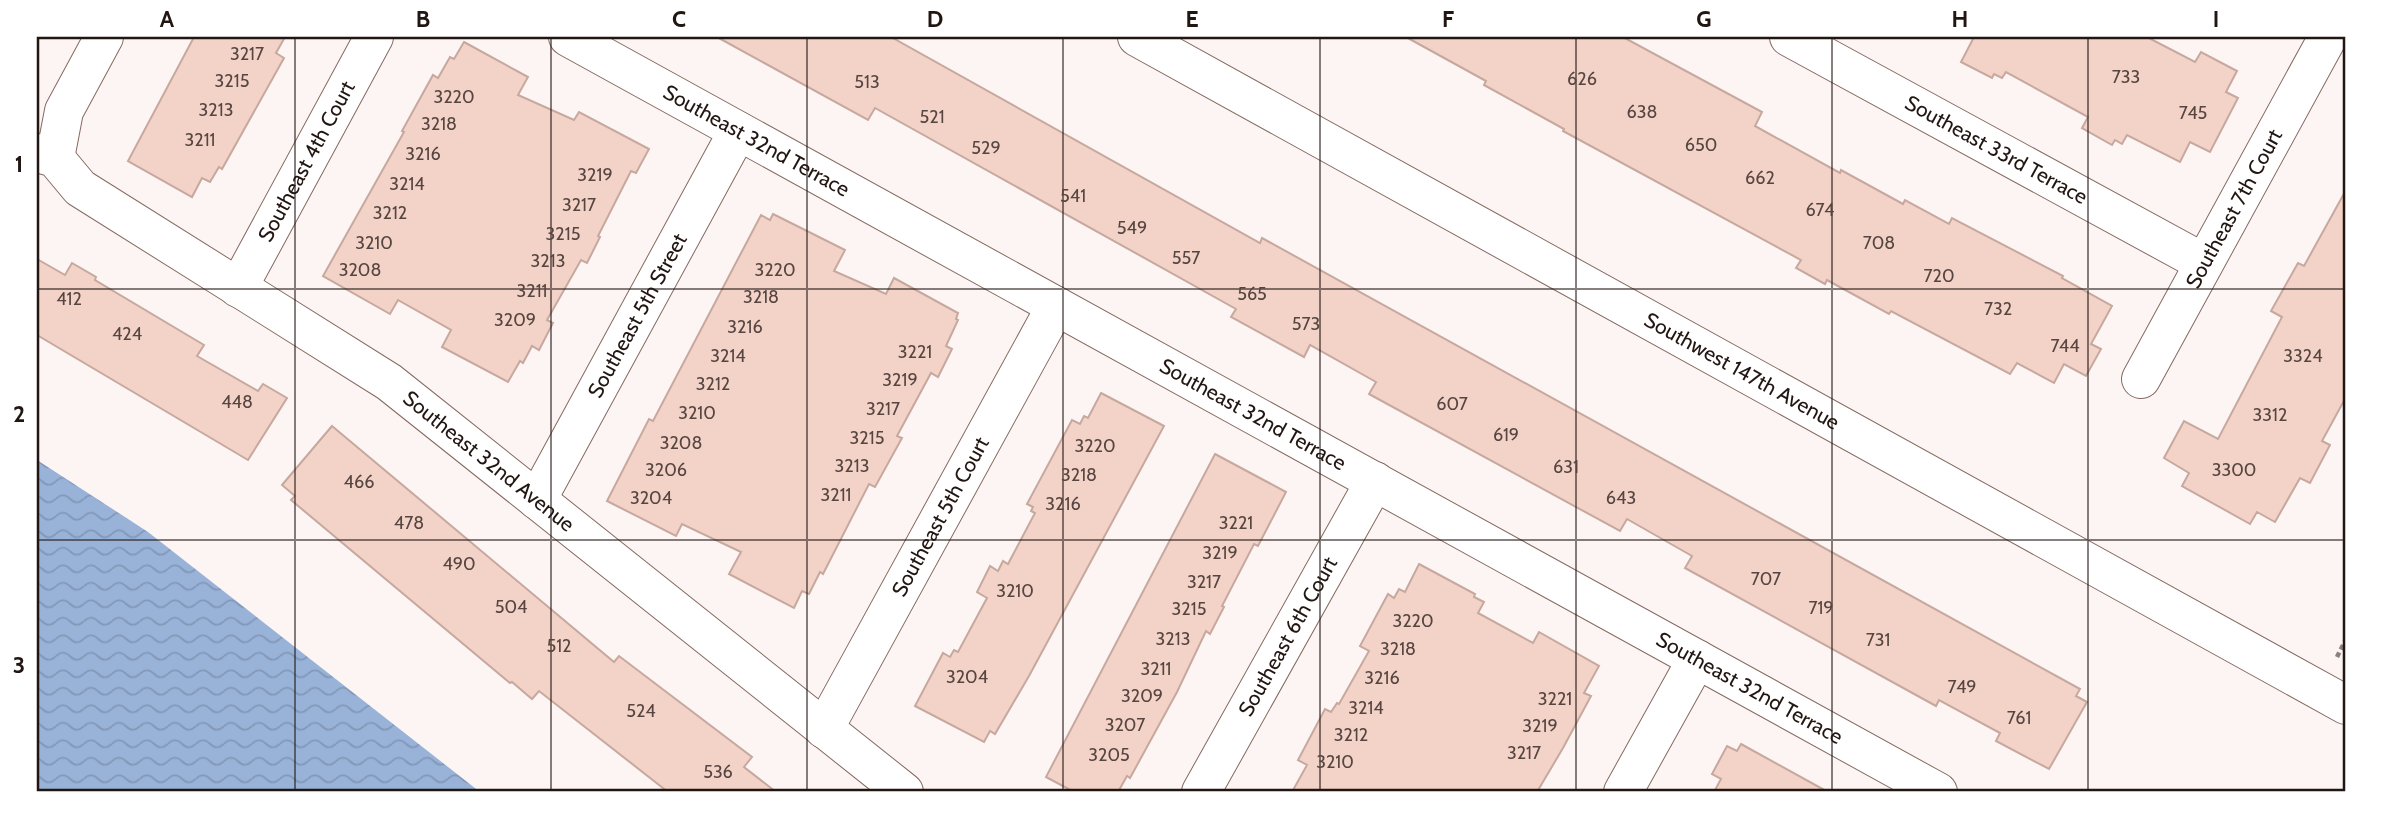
<svg xmlns="http://www.w3.org/2000/svg" width="2383" height="829" font-family="Cabin,sans-serif">
<defs>
<pattern id="water-waves" width="16" height="10" patternUnits="userSpaceOnUse" patternTransform="scale(1.75)"><rect width="16" height="10" fill="#98b2d8"/><path d="M0 5q4-4 8 0t8 0" fill="none" stroke="#8398b8"/></pattern>
</defs>
<rect width="100%" height="100%" fill="#fcf5f3"/>
<polygon fill="url(#water-waves)" points="37,460 148,532 480,792 37,792"/>
<g fill="#f3d3c8" stroke="#c7a89e" stroke-width="2">
<polygon points="194,37 285,37 276,53 284,58 222,169 219,167 210,182 202,178 192,197 128,161"/>
<polygon points="717,37 891,37 1260,243 1262,238 2080,689 2076,696 2087,702 2049,769 1996,741 2000,733 1939,700 1936,706 1685,568 1692,556 1627,519 1620,531 1369,394 1376,382 1310,345 1304,357 1231,317 1236,309 875,108 868,120"/>
<polygon points="1406,37 1623,37 1762,112 1755,126 1840,173 1841,170 1903,204 1905,200 1949,224 1952,218 2063,276 2062,278 2112,306 2091,344 2101,349 2086,376 2064,364 2054,383 2017,363 2010,374 1891,311 1889,314 1827,280 1825,284 1796,268 1801,260 1563,131 1564,129 1484,85 1486,81"/>
<polygon points="1974,37 2147,37 2195,62 2201,52 2237,71 2226,92 2238,98 2210,152 2190,142 2180,162 2127,135 2122,144 2115,140 2112,145 2082,128 2088,117 2006,72 2002,78 1994,74 1992,78 1961,62"/>
<polygon points="464,42 528,77 518,95 574,120 579,112 649,149 636,173 631,171 598,236 600,237 587,263 581,260 547,320 553,323 539,350 532,346 523,363 520,361 508,382 442,347 451,330 398,300 390,314 323,276 404,132 402,131 433,75 438,78 450,57 454,59"/>
<polygon points="2346,190 2346,397 2322,441 2330,445 2310,483 2300,478 2275,522 2257,512 2250,524 2182,486 2189,473 2164,458 2184,421 2218,439 2282,317 2271,311 2298,263 2304,266"/>
<polygon points="773,214 845,250 834,271 886,294 894,278 958,313 956,319 958,320 946,346 952,349 938,377 931,373 897,436 902,438 875,487 869,484 823,574 820,572 809,594 802,591 794,608 729,574 741,552 682,524 676,536 607,501 649,419 653,421 761,215 770,220"/>
<polygon points="37,259 65,275 72,263 96,277 95,280 204,345 197,356 258,391 263,384 287,398 248,460 37,335"/>
<polygon points="1101,393 1164,426 1029,676 995,734 990,731 984,742 915,706 943,653 950,657 954,650 958,652 987,598 977,592 990,566 998,571 1003,561 1008,564 1035,513 1031,511 1033,507 1027,504 1072,420 1080,424 1084,416 1088,418"/>
<polygon points="332,426 614,662 619,656 752,757 744,767 776,792 668,792 539,691 532,699 512,682 510,683 291,500 295,496 282,485"/>
<polygon points="1215,454 1286,492 1258,546 1254,544 1222,606 1224,607 1210,634 1206,631 1177,692 1130,778 1127,776 1118,792 1074,792 1046,777"/>
<polygon points="1419,564 1475,594 1474,597 1484,602 1478,613 1533,643 1539,632 1599,666 1584,693 1591,696 1563,748 1537,792 1292,792 1307,765 1298,760 1325,709 1331,712 1337,703 1339,704 1369,651 1360,646 1388,594 1394,598 1399,589 1405,592"/>
<polygon points="1741,744 1828,792 1714,792 1721,779 1712,774 1727,746 1737,751"/>
</g>
<g fill="none" stroke-linecap="round" stroke-linejoin="round">
<defs>
<g id="minor">
<path id="s1" d="M568,37L1938,792"/>
<path id="s2" d="M1137,37L2346,705"/>
<path id="s3" d="M1789,37L2204,263"/>
<path id="s4" d="M37,153L55,158L80,188L389,382L904,792"/>
<polyline points="55,158 64,111 104,37"/>
<path id="s5" d="M238,288L374,37"/>
<path id="s6" d="M2141,379L2328,37"/>
<path id="s7" d="M537,500L738,131"/>
<path id="s8" d="M824,729L1056,306"/>
<path id="s9" d="M1201,792L1375,481"/>
<polyline points="1623,792 1697,659"/>
</g>
</defs>
<use href="#minor" stroke="#866a61" stroke-width="40"/>
<polyline stroke="#8a817d" stroke-width="4.5" stroke-dasharray="5 3.5" stroke-linecap="butt" points="2337,657 2346,639"/>
<use href="#minor" stroke="#fff" stroke-width="38"/>
</g>
<path fill="none" stroke="#211612" stroke-width="2" stroke-opacity="0.55" d="M295,37V792M551,37V792M807,37V792M1063,37V792M1320,37V792M1576,37V792M1832,37V792M2088,37V792M37,289H2346M37,540H2346"/>
<g text-anchor="middle" stroke-width="5" stroke-linejoin="round" paint-order="stroke">
<g font-size="18" fill="#564540">
<text x="247" y="60">3217</text>
<text x="2126" y="83">733</text>
<text x="1582" y="85">626</text>
<text x="232" y="87">3215</text>
<text x="867" y="88">513</text>
<text x="454" y="103">3220</text>
<text x="216" y="116">3213</text>
<text x="1642" y="118">638</text>
<text x="2193" y="119">745</text>
<text x="932" y="123">521</text>
<text x="439" y="130">3218</text>
<text x="200" y="146">3211</text>
<text x="1701" y="151">650</text>
<text x="986" y="154">529</text>
<text x="423" y="160">3216</text>
<text x="595" y="181">3219</text>
<text x="1760" y="184">662</text>
<text x="407" y="190">3214</text>
<text x="1073" y="202">541</text>
<text x="579" y="211">3217</text>
<text x="1820" y="216">674</text>
<text x="390" y="219">3212</text>
<text x="1132" y="234">549</text>
<text x="563" y="240">3215</text>
<text x="374" y="249">3210</text>
<text x="1879" y="249">708</text>
<text x="1186" y="264">557</text>
<text x="548" y="267">3213</text>
<text x="360" y="276">3208</text>
<text x="775" y="276">3220</text>
<text x="1939" y="282">720</text>
<text x="532" y="297">3211</text>
<text x="1252" y="300">565</text>
<text x="761" y="303">3218</text>
<text x="69" y="305">412</text>
<text x="1998" y="315">732</text>
<text x="515" y="326">3209</text>
<text x="1306" y="330">573</text>
<text x="745" y="333">3216</text>
<text x="127" y="340">424</text>
<text x="2065" y="352">744</text>
<text x="915" y="358">3221</text>
<text x="728" y="362">3214</text>
<text x="2303" y="362">3324</text>
<text x="900" y="386">3219</text>
<text x="713" y="390">3212</text>
<text x="237" y="408">448</text>
<text x="1452" y="410">607</text>
<text x="883" y="415">3217</text>
<text x="697" y="419">3210</text>
<text x="2270" y="421">3312</text>
<text x="1506" y="441">619</text>
<text x="867" y="444">3215</text>
<text x="681" y="449">3208</text>
<text x="1095" y="452">3220</text>
<text x="852" y="472">3213</text>
<text x="1566" y="473">631</text>
<text x="666" y="476">3206</text>
<text x="2234" y="476">3300</text>
<text x="1079" y="481">3218</text>
<text x="359" y="488">466</text>
<text x="836" y="501">3211</text>
<text x="651" y="504">3204</text>
<text x="1621" y="504">643</text>
<text x="1063" y="510">3216</text>
<text x="409" y="529">478</text>
<text x="1236" y="529">3221</text>
<text x="1220" y="559">3219</text>
<text x="459" y="570">490</text>
<text x="1766" y="585">707</text>
<text x="1204" y="588">3217</text>
<text x="1015" y="597">3210</text>
<text x="511" y="613">504</text>
<text x="1821" y="614">719</text>
<text x="1189" y="615">3215</text>
<text x="1413" y="627">3220</text>
<text x="1173" y="645">3213</text>
<text x="1878" y="646">731</text>
<text x="559" y="652">512</text>
<text x="1398" y="655">3218</text>
<text x="1156" y="675">3211</text>
<text x="967" y="683">3204</text>
<text x="1382" y="684">3216</text>
<text x="1962" y="693">749</text>
<text x="1142" y="702">3209</text>
<text x="1555" y="705">3221</text>
<text x="1366" y="714">3214</text>
<text x="641" y="717">524</text>
<text x="2019" y="724">761</text>
<text x="1125" y="731">3207</text>
<text x="1540" y="732">3219</text>
<text x="1351" y="741">3212</text>
<text x="1524" y="759">3217</text>
<text x="1109" y="761">3205</text>
<text x="1335" y="768">3210</text>
<text x="718" y="778">536</text>
</g>
<g font-size="21" fill="#211612" stroke="#fff">
<text dy="7" stroke="none"><textPath href="#s1" startOffset="215">Southeast 32nd Terrace</textPath></text>
<text dy="7" stroke="none"><textPath href="#s3" startOffset="236">Southeast 33rd Terrace</textPath></text>
<text dy="7" stroke="none"><textPath href="#s5" startOffset="144">Southeast 4th Court</textPath></text>
<text dy="7" stroke="none"><textPath href="#s6" startOffset="194">Southeast 7th Court</textPath></text>
<text dy="7" stroke="none"><textPath href="#s7" startOffset="210">Southeast 5th Street</textPath></text>
<text dy="7" stroke="none"><textPath href="#s2" startOffset="691">Southwest 147th Avenue</textPath></text>
<text dy="7" stroke="none"><textPath href="#s1" startOffset="782">Southeast 32nd Terrace</textPath></text>
<text dy="7" stroke="none"><textPath href="#s4" startOffset="550">Southeast 32nd Avenue</textPath></text>
<text dy="7" stroke="none"><textPath href="#s8" startOffset="242">Southeast 5th Court</textPath></text>
<text dy="7" stroke="none"><textPath href="#s9" startOffset="178">Southeast 6th Court</textPath></text>
<text dy="7" stroke="none"><textPath href="#s1" startOffset="1349">Southeast 32nd Terrace</textPath></text>
</g>
</g>
<rect width="2383" height="829" fill="none" stroke="#ffffff" stroke-width="77"/>
<rect x="38" y="38" width="2306" height="752" fill="none" stroke="#211612" stroke-width="2.5"/>
<g font-size="23" text-anchor="middle" font-weight="bold" fill="#211612">
<text x="167" y="27">A</text>
<text x="423" y="27">B</text>
<text x="679" y="27">C</text>
<text x="935" y="27">D</text>
<text x="1192" y="27">E</text>
<text x="1448" y="27">F</text>
<text x="1704" y="27">G</text>
<text x="1960" y="27">H</text>
<text x="2216" y="27">I</text>
<text x="19" y="172">1</text>
<text x="19" y="422">2</text>
<text x="19" y="673">3</text>
</g>
</svg>
